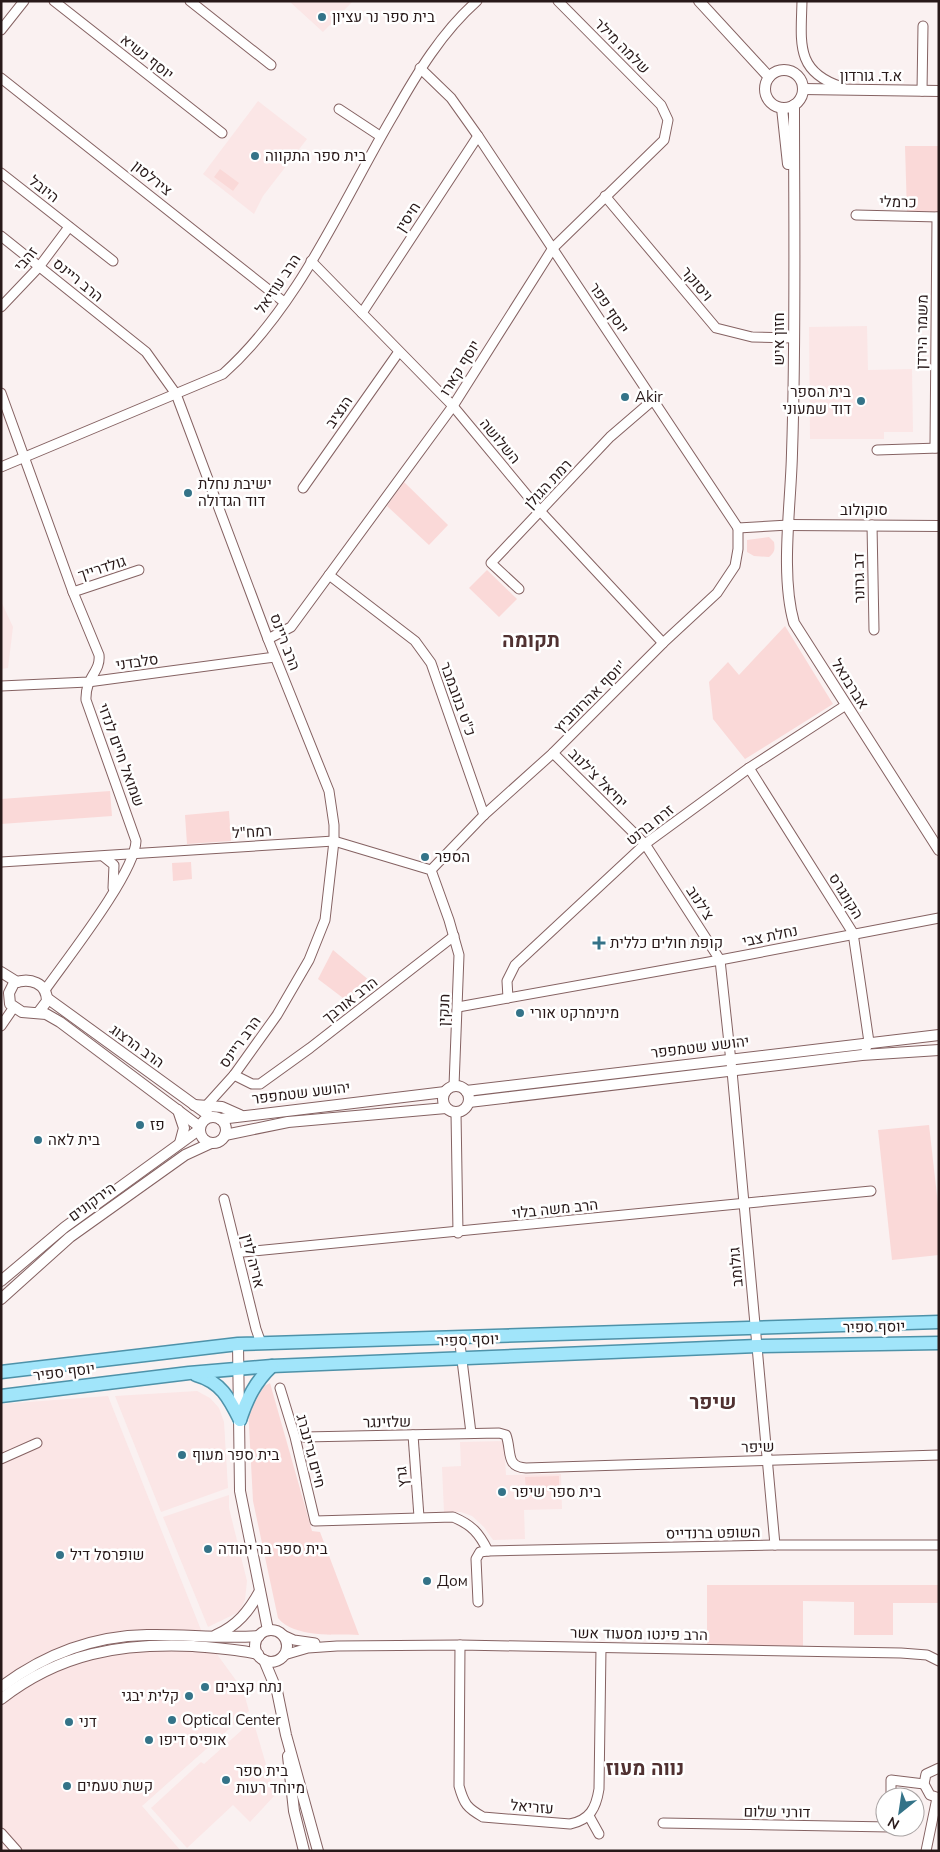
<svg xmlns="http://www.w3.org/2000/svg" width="940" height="1852" font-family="Mulish,Heebo,sans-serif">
<rect width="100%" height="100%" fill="#faf1f1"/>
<g fill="#fbe6e6">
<polygon points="289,1 353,1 323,32"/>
<polygon points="258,101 307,139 263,196 254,214 203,174"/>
<polygon points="867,326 868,370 912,369 913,432 884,432 884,439 810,439 809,327"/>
<polygon points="1,601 13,627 8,668 1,669"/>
<polygon points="197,1391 210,1398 219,1408 224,1422 228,1488 161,1512 115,1396"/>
<polygon points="108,1396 203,1635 243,1690 249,1711 142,1806 181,1851 1,1851 1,1404"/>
<polygon points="504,1441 506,1475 561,1474 562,1509 524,1510 525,1539 493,1540 484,1527 472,1516 461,1512 444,1512 442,1467 461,1466 460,1442"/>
<polygon points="229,1495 229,1508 247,1581 245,1600 239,1612 208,1627 163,1517"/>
<polygon points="253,1720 275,1795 250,1822 233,1805 187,1848 151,1808 201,1762 204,1764"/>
</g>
<g fill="#fad9d8">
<polygon points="905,146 939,146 939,212 907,213"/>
<polygon points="220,169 239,183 233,191 214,177"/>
<polygon points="404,482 448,525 429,545 387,506"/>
<path d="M769,537L774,542C775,549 775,552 769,557L754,556L747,552V540Z"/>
<polygon points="487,570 517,599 499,617 469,588"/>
<polygon points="785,626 833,704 745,759 713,719 709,682 728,662 739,675"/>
<polygon points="110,791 112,816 1,824 1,799"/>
<polygon points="229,811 231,841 187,844 185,815"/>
<polygon points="191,862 192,879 173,881 172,863"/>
<polygon points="333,950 370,981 347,1001 318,979"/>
<polygon points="929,1125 939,1213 939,1255 892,1260 878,1130"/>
<path d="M270,1383L312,1531L320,1532L359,1635C335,1634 294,1638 278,1618L253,1501L248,1407L258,1389Z"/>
<polygon points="559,1476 559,1492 526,1492 525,1477"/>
<polygon points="707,1585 939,1585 939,1603 893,1603 893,1635 854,1635 854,1602 803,1601 803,1647 707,1647"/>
</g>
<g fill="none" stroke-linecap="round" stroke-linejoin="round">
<defs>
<g id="minor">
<polyline points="54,1 222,133"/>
<polyline points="190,1 271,65"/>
<path d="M802,1C801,43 795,72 842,87"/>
<polyline points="1,30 24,1"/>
<polyline points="420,68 451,98 478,136 738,528 789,525"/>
<polyline points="1,78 284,302"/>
<polyline points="922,91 923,26"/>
<polyline points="339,109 380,136"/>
<polyline points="1,173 113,261"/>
<polyline points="605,196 716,328 752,337 794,338"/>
<polyline points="856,215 939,217"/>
<polyline points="1,236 146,352 176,394 268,639 329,791 334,825 334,841 325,920 309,960 277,1015 234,1075 206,1106"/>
<polyline points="311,261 453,406 541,512 663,643"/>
<polyline points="1,307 39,267 69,227"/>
<polyline points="362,313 478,136"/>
<path d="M1,393L73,592L99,655C101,672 85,677 86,700L136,841C135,873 66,960 45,990"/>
<polyline points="935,448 937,217"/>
<polyline points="877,450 939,448"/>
<path d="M1,467L223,374C300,305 342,202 394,114C417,73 442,32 477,1"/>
<polyline points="303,488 398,353"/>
<polyline points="872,525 874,630"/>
<polyline points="329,575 415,641 431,663 484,815"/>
<polyline points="519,589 491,563 610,437 653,400"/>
<polyline points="73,592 139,570"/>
<polyline points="268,639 291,627 453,406 553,248 664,140 668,120 661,105 558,1"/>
<polyline points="1,686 88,682 275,657"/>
<polyline points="553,753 645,844 720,960 732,1071 775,1545"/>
<polyline points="749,768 853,933 869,1042 866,1048"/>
<polyline points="104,857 114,865 113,888"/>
<polyline points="1,862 334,841 431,870 449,920 459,955 454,1086"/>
<polyline points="431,870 484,815 553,753 663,643 717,593 735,566 738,549 738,528"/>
<polyline points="508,998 507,981 515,965 645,844 749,768 846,705"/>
<polyline points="458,1007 720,960 939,918"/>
<polyline points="1,1026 14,1007"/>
<polyline points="234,1075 252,1084 260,1084 310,1048 454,936"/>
<polyline points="456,1113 458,1233"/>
<polyline points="224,1199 256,1329 261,1343"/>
<polyline points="243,1252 871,1191"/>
<polyline points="459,1336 471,1433"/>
<path d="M280,1388L295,1437L315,1521L453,1517C472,1525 479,1533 488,1551L775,1545H939"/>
<polyline points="413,1435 419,1517"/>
<path d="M304,1437L499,1433L506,1435C512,1451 505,1467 526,1468L939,1455"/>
<polyline points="1,1459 37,1443"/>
<polyline points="478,1602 476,1559 480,1552 488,1551"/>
<polyline points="283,1635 294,1640 315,1643"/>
<path d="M460,1645L459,1786C464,1804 467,1808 483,1817L570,1824C590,1820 596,1808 599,1789L601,1648"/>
<polyline points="284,1655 308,1648 337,1646 460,1645 901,1653 927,1655 939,1661"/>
<polyline points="939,1768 926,1774 924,1784 930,1795 939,1798"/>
<polyline points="891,1797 891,1780 924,1784"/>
<polyline points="589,1816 599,1834"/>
<polyline points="663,1823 890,1827"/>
<polyline points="1,1833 17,1851"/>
<polyline points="926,1851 937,1798"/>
</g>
<g id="tertiary">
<polyline points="699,1 769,77"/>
<circle cx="784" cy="89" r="19"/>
<polyline points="803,89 939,91"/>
<path d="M794,105C794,221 796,337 792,453C791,504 780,574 794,623L939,850"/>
<polyline points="782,108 788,164"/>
<polyline points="789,525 939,526"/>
<polyline points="1,972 17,982"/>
<polyline points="47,998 211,1117"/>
<path d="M38,1013L47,1001C47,983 30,977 14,983L9,993L10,1004L22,1012L46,1014L60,1022L200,1127"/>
<circle cx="456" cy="1099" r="13"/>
<polyline points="466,1091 939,1035"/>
<polyline points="469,1102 862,1055 939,1050"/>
<polyline points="194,1105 222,1107 240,1115"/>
<polyline points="178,1110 184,1128 180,1143"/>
<circle cx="213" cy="1130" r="13"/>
<polyline points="220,1119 445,1092"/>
<polyline points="225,1135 288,1122 446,1108"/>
<polyline points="1,1281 65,1227 200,1129"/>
<polyline points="1,1299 70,1237 185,1155 211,1143"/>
<polyline points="238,1344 240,1491 268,1630"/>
<circle cx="271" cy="1646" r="16"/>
<path d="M216,1635C237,1626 249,1611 260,1591"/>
<polyline points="264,1660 277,1691 286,1735 318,1851"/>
<path d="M1,1687C45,1654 92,1636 147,1635C184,1634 222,1639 259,1636"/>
<path d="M1,1699C60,1653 120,1643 193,1646C215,1648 236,1649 258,1654"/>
<polyline points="288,1756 294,1811 304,1851"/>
</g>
<g id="primary">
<polyline points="1,1372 238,1344 939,1322"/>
<path d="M196,1375C221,1382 229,1398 240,1420"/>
<polyline points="1,1396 189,1373 272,1366 757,1346 939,1343"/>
<path d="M240,1420C247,1399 255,1382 272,1366"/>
</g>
</defs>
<use href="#minor" stroke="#856262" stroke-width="11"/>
<use href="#tertiary" stroke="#856262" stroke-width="12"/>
<use href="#primary" stroke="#4e92a9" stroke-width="15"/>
<use href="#minor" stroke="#fff" stroke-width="9"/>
<use href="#tertiary" stroke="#fff" stroke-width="10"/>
<use href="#primary" stroke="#a1e5fa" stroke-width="12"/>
</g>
<g fill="#347388" stroke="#fff" stroke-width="2">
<circle cx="322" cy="17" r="5"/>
<circle cx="255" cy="156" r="5"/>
<circle cx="625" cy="397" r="5"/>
<circle cx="861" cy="401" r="5"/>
<circle cx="188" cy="493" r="5"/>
<circle cx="425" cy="857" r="5"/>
<path d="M596.5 935.5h5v5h5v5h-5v5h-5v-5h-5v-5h5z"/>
<circle cx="520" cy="1013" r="5"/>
<circle cx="140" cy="1125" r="5"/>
<circle cx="38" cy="1140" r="5"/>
<circle cx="182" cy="1455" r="5"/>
<circle cx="502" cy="1492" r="5"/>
<circle cx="208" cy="1549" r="5"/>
<circle cx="60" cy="1555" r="5"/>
<circle cx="427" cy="1581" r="5"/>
<circle cx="205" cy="1687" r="5"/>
<circle cx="189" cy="1696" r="5"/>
<circle cx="172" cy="1720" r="5"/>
<circle cx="69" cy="1722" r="5"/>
<circle cx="149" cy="1740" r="5"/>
<circle cx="226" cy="1780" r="5"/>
<circle cx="67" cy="1786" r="5"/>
</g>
<g text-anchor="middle" stroke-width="5" stroke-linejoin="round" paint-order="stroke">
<g font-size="15" fill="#281919" stroke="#fff" text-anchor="start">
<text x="332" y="22">בית ספר נר עציון</text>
<text x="265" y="161">בית ספר התקווה</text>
<text x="851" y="397" text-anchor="end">בית הספר<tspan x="851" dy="17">דוד שמעוני</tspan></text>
<text x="635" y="402">Akir</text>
<text x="198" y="489">ישיבת נחלת<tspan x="198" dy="17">דוד הגדולה</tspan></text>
<text x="435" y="862">הספר</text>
<text x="610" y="948">קופת חולים כללית</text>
<text x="530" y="1018">מינימרקט אורי</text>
<text x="150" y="1130">פז</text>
<text x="48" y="1145">בית לאה</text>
<text x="192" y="1460">בית ספר מעוף</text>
<text x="512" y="1497">בית ספר שיפר</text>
<text x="218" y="1554">בית ספר בר יהודה</text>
<text x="70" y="1560">שופרסל דיל</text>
<text x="437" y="1586">Дом</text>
<text x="215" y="1692">נתח קצבים</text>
<text x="179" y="1701" text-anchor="end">קלית יבגי</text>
<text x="182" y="1725">Optical Center</text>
<text x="79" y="1727">דני</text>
<text x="159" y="1745">אופיס דיפו</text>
<text x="236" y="1776">בית ספר<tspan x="236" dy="17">מיוחד רעות</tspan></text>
<text x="77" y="1791">קשת טעמים</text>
</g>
<g font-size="15" fill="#281919" stroke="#fff">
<text transform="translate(622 46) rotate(45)" y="5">שלמה מילר</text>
<text transform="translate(147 57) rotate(38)" y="5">יוסף נשיא</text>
<text x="871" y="81">א.ד. גורדון</text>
<text transform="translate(152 178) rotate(39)" y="5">צירלסון</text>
<text transform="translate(44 189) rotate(38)" y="5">היובל</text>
<text transform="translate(898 202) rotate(1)" y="5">כרמלי</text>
<text transform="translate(408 217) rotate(-57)" y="5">חיסין</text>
<text transform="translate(26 259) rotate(-49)" y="5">זהבי</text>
<text transform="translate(78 280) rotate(39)" y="5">הרב ריינס</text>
<text transform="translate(278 284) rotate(-56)" y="5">הרב עוזיאל</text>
<text transform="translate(697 284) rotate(50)" y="5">ויסוקר</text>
<text transform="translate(609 308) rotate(56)" y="5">יוסף פפר</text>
<text transform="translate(922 332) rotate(-89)" y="5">משמר הירדן</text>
<text transform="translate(779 339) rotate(-90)" y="5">חזון איש</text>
<text transform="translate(460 368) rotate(-58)" y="5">יוסף קארו</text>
<text transform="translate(339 412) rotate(-55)" y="5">הנציב</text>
<text transform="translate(500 441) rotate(50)" y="5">השלושה</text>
<text transform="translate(548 484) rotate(-47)" y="5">רמת הגולן</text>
<text x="864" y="515">סוקולוב</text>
<text transform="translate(102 568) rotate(-18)" y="5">גולדרייך</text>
<text transform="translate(859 578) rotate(-91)" y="5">דב גרונר</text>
<text transform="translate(285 642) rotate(69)" y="5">הרב ריינס</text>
<text transform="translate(137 662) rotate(-8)" y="5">סלבדני</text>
<text transform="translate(850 684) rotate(58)" y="5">אברבנאל</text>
<text transform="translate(590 697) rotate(-45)" y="5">יוסף אהרונוביץ'</text>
<text transform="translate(458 699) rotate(70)" y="5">כ"ט בנובמבר</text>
<text transform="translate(121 755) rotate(70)" y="5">שמואל חיים לנדוי</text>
<text transform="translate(598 778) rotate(45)" y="5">יחיאל צ'לנוב</text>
<text transform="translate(650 825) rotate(-38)" y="5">זרח ברנט</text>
<text transform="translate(252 832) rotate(-4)" y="5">רמח"ל</text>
<text transform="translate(846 896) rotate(58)" y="5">הקונגרס</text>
<text transform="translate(700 903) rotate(57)" y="5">צ'לנוב</text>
<text transform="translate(770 936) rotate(-12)" y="5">נחלת צבי</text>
<text transform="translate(350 1000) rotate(-38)" y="5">הרב אורבך</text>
<text transform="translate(444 1010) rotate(-88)" y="5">חנקין</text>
<text transform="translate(240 1042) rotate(-54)" y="5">הרב ריינס</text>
<text transform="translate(137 1046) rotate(36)" y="5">הרב הרצוג</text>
<text transform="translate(700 1047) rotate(-7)" y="5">יהושע שטמפפר</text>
<text transform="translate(301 1093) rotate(-7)" y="5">יהושע שטמפפר</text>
<text transform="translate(92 1202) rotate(-36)" y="5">הירקונים</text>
<text transform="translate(555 1209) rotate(-6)" y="5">הרב משה בלוי</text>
<text transform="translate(253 1261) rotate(76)" y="5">אריה לוין</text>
<text transform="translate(736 1267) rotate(-95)" y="5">גולומב</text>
<text transform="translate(874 1327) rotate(-1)" y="5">יוסף ספיר</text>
<text transform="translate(468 1340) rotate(-2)" y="5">יוסף ספיר</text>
<text transform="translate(64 1372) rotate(-7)" y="5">יוסף ספיר</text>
<text transform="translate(387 1422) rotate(-1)" y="5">שלזינגר</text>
<text transform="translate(758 1447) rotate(-2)" y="5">שיפר</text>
<text transform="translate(311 1451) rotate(75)" y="5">חיים גרינברג</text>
<text transform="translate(402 1477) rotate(-95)" y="5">גרץ</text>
<text transform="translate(713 1533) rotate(-1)" y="5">השופט ברנדייס</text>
<text transform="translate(639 1634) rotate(1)" y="5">הרב פינטו מסעוד אשר</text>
<text transform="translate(532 1807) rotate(5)" y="5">עזריאל</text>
<text transform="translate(777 1812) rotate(1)" y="5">דורני שלום</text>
</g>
<g font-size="20" font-weight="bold" fill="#503131" stroke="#fff">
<text x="531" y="647">תקומה</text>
<text x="713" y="1409">שיפר</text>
<text x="645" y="1775">נווה מעוז</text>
</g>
</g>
<rect width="940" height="1852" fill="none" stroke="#281919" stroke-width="5"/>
<g transform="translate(900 1812) rotate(210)"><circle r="24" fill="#ffffff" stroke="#a9a3a3"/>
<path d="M0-4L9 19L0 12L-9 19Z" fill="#347388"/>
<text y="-8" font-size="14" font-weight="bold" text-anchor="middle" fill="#281919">N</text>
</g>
</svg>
